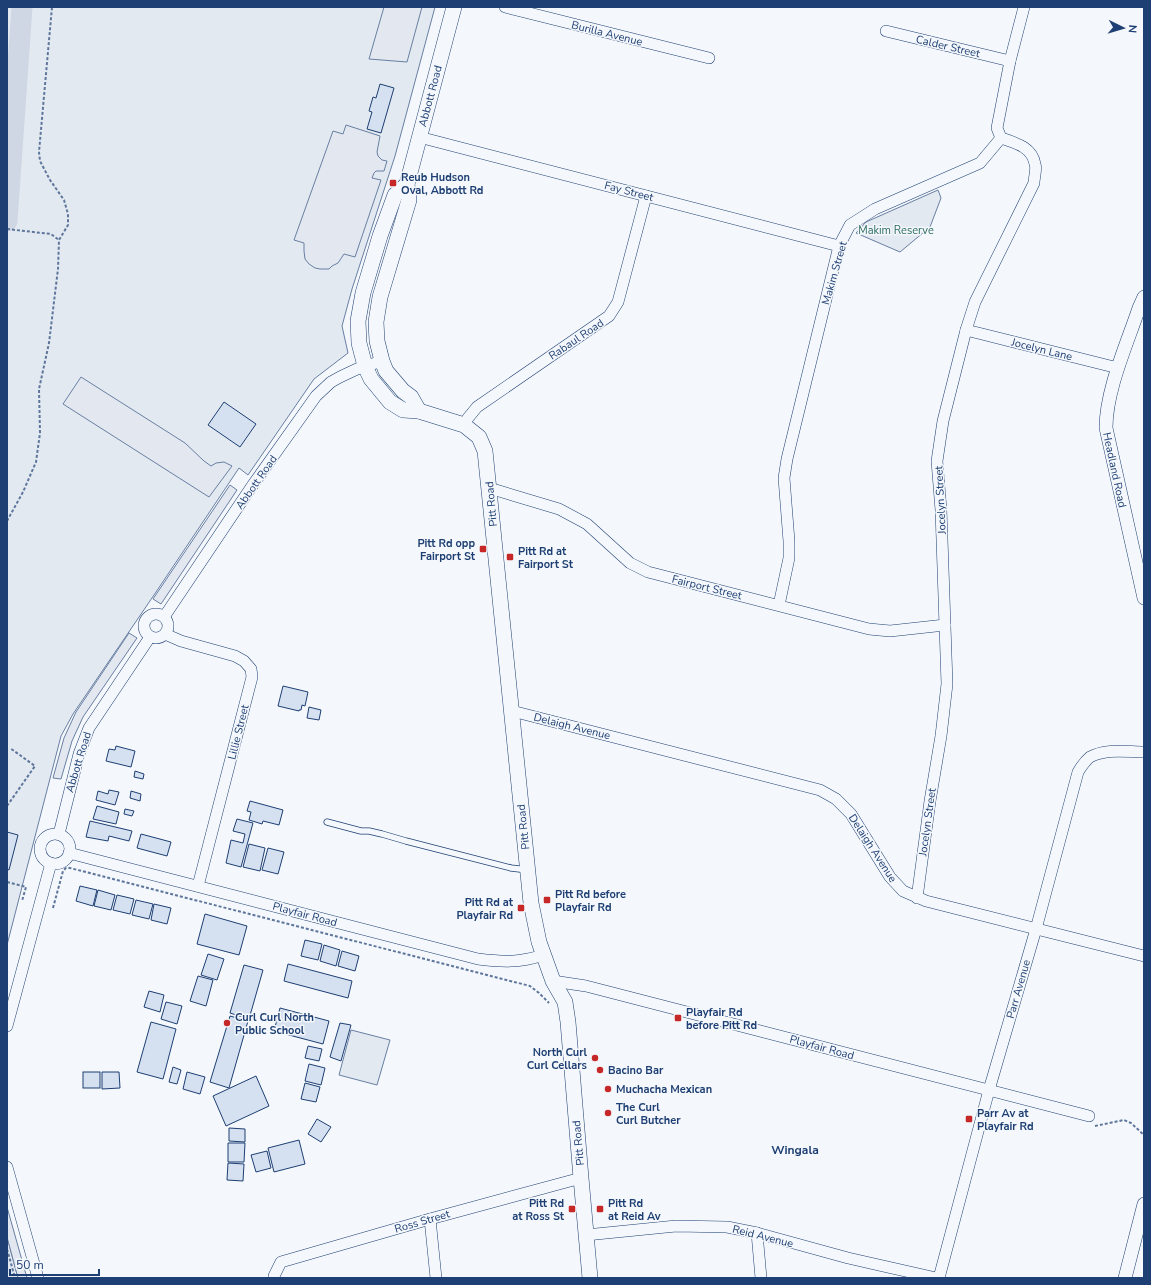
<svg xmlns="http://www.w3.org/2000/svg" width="1151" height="1285" font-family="'Nunito Sans',sans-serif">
<rect width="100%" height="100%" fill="#f4f7fb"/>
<g fill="#e3e9f0" stroke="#687fa3">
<polygon points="7,7 435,7 395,156 352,289 342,326 348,353 314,379 248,475 239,468 154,595 73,714 61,736 7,945"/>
<polygon points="938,190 941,198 930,227 900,252 856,233 866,222"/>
<polygon points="351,1030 390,1040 377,1085 339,1075"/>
<polygon points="7,1237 18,1278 7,1278"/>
</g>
<g fill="#e3e8f0" stroke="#687fa3">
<polygon points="384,7 422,7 407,62 369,59"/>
<polygon points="346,125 380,136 377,152 378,156 382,160 387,161 384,171 376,171 374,173 372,178 381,180 355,257 344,254 338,263 332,266 329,269 320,269 315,268 309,264 305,259 304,251 304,243 294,240 333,131 343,134"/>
<polygon points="81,377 185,443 204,461 211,466 216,463 224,462 232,466 209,497 63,404"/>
<polygon points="230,485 237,490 161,604 153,599"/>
<polygon points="129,633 137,638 83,717 72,741 61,779 53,778 64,738 76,712"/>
<polygon points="7,1207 27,1278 18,1278 7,1237"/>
</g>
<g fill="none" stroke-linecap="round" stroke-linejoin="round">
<polyline stroke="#cfd7e4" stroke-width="21" points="7,221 22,7"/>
</g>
<g fill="#d5e0f0" stroke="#1d3f73">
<polygon points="380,84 394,88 381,133 367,129 372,112 369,111 373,97 376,98"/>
<polygon points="224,402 256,424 240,447 208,425"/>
<polygon points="283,686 308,692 305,706 302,705 301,710 299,710 299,711 278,706"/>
<polygon points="309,707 321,710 319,720 307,718"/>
<polygon points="116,746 135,751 131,767 106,761 109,749 115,750"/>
<polygon points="135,771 144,774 143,779 134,777"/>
<polygon points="109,790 119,792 115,805 96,800 98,791 108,794"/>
<polygon points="131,791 141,794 140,801 130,798"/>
<polygon points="250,801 283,810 279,825 263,821 262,824 249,820 251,812 247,811"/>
<polygon points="97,806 119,812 116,824 93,819"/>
<polygon points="125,809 134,811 132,816 124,814"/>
<polygon points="237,819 253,823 241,867 226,863 231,840 243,843 245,834 233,831"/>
<polygon points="90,821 132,831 129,841 109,836 108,841 86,837"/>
<polygon points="7,832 18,835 9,870 7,869"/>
<polygon points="141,834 171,842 167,856 137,848"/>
<polygon points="249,844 265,848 260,871 243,867"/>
<polygon points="268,848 284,852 278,874 262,870"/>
<polygon points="80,886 97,890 93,906 76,901"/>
<polygon points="98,890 115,895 111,910 94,906"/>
<polygon points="117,895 134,899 130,914 113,910"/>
<polygon points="136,900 153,904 149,919 132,915"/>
<polygon points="154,904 171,908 167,924 151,920"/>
<polygon points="205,914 247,926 239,955 197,944"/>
<polygon points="305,940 322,944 318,960 301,956"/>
<polygon points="324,945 340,950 336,966 320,961"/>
<polygon points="342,951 359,956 355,971 338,966"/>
<polygon points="208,954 224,959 217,980 201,975"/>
<polygon points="288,964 352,981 348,998 284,981"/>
<polygon points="244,965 263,970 249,1019 230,1013"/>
<polygon points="198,976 213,980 206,1006 190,1001"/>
<polygon points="149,991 164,995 160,1012 144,1007"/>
<polygon points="166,1002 182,1006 177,1024 161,1019"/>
<polygon points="280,1008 329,1021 323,1044 274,1031"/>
<polygon points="230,1016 248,1021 229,1088 210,1082"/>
<polygon points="151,1022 176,1029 163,1079 137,1072"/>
<polygon points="340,1023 351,1025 341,1061 330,1057"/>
<polygon points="308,1046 322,1049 319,1061 305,1058"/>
<polygon points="309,1064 325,1068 321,1085 305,1081"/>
<polygon points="173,1067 181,1070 177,1084 169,1082"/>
<rect x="83" y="1072" width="17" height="16"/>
<polygon points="102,1072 119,1072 120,1088 102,1089"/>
<polygon points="187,1072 205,1077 200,1094 183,1089"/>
<polygon points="256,1076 269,1106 226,1126 213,1096"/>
<polygon points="305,1083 320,1087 316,1102 301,1099"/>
<polygon points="317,1119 331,1127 321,1142 308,1134"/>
<polygon points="229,1128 245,1129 245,1142 229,1141"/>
<polygon points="299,1140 305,1164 274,1172 268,1148"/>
<polygon points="228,1143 245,1143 244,1162 228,1162"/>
<polygon points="267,1151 271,1168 256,1172 251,1155"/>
<polygon points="228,1163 244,1164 243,1181 227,1180"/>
</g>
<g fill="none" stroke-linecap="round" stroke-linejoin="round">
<defs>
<polyline id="service" points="327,822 361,831 369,831 382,834 406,841 511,868 528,870"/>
<g id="minor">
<polyline points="505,7 709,58"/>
<polyline points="886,31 1010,61"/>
<polyline points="419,137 839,246"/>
<polyline points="1001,138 997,128 1010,61 1024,7"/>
<polyline points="966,330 1118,368"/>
<polyline points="464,425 468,418 477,407 609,316 618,302 646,196"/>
<polyline points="489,488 559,509 587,524 630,563 648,572 869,629 890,631 945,625"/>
<polyline points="779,605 789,558 789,541 784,478 787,459 839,246 850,225 875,209 980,163 1001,138"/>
<circle cx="156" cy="626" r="12"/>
<polyline points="164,617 252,486 316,396 331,382 340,377 357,369 382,361"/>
<polyline points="165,634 181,641 235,656 244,661 251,669 252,677 198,886"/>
<polyline points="512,711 820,790 836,799 851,814 890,877 903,891 926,901 1144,956"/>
<polyline points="59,834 79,754 89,728 150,637"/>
<circle cx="55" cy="849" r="15"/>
<path d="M69,853L478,959C502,962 520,963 543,955"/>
<path d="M917,898L930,801L941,736L947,684L941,510L937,461L943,421L966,330L975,302L1034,183C1034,177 1037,169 1035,164C1032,147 1016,143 1001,138"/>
<polyline points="553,981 586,986 1089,1116"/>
<polyline points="7,1026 51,863"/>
<polyline points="7,1167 38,1278"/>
<polyline points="430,1219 436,1278"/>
<polyline points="757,1233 761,1278"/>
<polyline points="586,1235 676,1226 727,1227 757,1233 848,1258 936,1278"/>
<polyline points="274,1278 274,1276 281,1262 430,1219 581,1178"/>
<path d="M939,1278L989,1090L1036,929L1078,772C1081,767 1085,761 1090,757C1106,748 1127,752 1144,752"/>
</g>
<g id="tertiary">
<path d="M1144,297L1139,308C1127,344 1106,390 1106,428L1144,598"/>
<polyline points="1125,1278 1144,1204"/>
</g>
<g id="secondary">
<polyline points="407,184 395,195 380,236 363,293 358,321 359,343 365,366 371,379 390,402 403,410 419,411 464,425 479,437 485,451 531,903 539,942 553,981 565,1002 568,1022 581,1178 590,1278"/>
<polyline points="419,411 411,397 403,391 386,371 382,361 377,341 376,322 380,297 409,200 407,184 454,7"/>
</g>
</defs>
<use href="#service" stroke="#1d3f73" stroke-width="7"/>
<use href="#minor" stroke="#1d3f73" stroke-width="12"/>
<use href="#tertiary" stroke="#1d3f73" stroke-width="14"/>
<use href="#secondary" stroke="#1d3f73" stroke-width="16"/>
<g stroke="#5e769c" stroke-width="2" stroke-dasharray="3 2" stroke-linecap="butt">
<polyline points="7,229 51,234 59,240"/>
<polyline points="7,521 23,492 36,462 40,433 39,389 49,343 58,269 59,240 68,225 68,214 64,200 50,180 40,161 39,152 52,7"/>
<polyline points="7,806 35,766 10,748"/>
<polyline points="7,882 26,887 22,901"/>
<polyline points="53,908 63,871 66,868 70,868 530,986 539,993 549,1003"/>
<polyline points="1095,1126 1124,1120 1131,1123 1144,1135"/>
<polyline points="7,1249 15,1278"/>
</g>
<use href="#service" stroke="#f4f7fb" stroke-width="5.5"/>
<use href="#minor" stroke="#f4f7fb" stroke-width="11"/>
<use href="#tertiary" stroke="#f4f7fb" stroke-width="13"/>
<use href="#secondary" stroke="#f4f7fb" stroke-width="15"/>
</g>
<g fill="#c62828" stroke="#f4f7fb" stroke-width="1.5">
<rect x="389" y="179" width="8" height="8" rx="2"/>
<rect x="479" y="545" width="8" height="8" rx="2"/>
<rect x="506" y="553" width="8" height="8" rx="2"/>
<rect x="543" y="896" width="8" height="8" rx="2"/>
<rect x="517" y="904" width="8" height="8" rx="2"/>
<rect x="674" y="1014" width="8" height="8" rx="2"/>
<circle cx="227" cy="1023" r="4"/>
<circle cx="595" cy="1058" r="4"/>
<circle cx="600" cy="1070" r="4"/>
<circle cx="608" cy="1089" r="4"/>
<circle cx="608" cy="1113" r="4"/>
<rect x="965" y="1115" width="8" height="8" rx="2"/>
<rect x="568" y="1205" width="8" height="8" rx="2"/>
<rect x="596" y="1205" width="8" height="8" rx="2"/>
</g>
<g text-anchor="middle" stroke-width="3" stroke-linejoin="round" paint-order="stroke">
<g font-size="11" fill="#1d3f73" stroke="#f4f7fb">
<text transform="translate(607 33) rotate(14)" y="4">Burilla Avenue</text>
<text transform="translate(948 46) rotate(13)" y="4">Calder Street</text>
<text transform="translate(430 96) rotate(-75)" y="4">Abbott Road</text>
<text transform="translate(629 191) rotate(15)" y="4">Fay Street</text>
<text transform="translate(834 273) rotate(-74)" y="4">Makim Street</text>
<text transform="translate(576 339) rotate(-34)" y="4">Rabaul Road</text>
<text transform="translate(1042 349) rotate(14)" y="4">Jocelyn Lane</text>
<text transform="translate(1115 470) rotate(78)" y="4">Headland Road</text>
<text transform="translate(256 482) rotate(-55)" y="4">Abbott Road</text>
<text transform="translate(940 500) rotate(-93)" y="4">Jocelyn Street</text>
<text transform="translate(491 504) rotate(-95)" y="4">Pitt Road</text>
<text transform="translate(707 587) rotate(14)" y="4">Fairport Street</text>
<text transform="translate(572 726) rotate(14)" y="4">Delaigh Avenue</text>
<text transform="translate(238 732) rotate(-76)" y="4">Lillie Street</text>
<text transform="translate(78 762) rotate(-73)" y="4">Abbott Road</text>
<text transform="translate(927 822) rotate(-82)" y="4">Jocelyn Street</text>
<text transform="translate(523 827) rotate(-96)" y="4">Pitt Road</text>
<text transform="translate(873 848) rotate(57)" y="4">Delaigh Avenue</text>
<text transform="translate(305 914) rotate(15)" y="4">Playfair Road</text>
<text transform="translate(1018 989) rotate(-74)" y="4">Parr Avenue</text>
<text transform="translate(822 1047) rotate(15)" y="4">Playfair Road</text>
<text transform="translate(578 1143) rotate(-95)" y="4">Pitt Road</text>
<text transform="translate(422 1221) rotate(-16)" y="4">Ross Street</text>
<text transform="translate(763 1236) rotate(14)" y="4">Reid Avenue</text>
</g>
<g font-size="11" font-weight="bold" fill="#1d3f73" stroke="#f4f7fb" text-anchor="start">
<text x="401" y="181">Reub Hudson<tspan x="401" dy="13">Oval, Abbott Rd</tspan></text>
<text x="475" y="547" text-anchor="end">Pitt Rd opp<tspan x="475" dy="13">Fairport St</tspan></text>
<text x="518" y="555">Pitt Rd at<tspan x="518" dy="13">Fairport St</tspan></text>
<text x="555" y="898">Pitt Rd before<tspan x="555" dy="13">Playfair Rd</tspan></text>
<text x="513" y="906" text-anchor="end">Pitt Rd at<tspan x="513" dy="13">Playfair Rd</tspan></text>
<text x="686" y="1016">Playfair Rd<tspan x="686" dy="13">before Pitt Rd</tspan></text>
<text x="235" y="1021">Curl Curl North<tspan x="235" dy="13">Public School</tspan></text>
<text x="587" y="1056" text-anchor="end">North Curl<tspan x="587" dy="13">Curl Cellars</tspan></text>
<text x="608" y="1074">Bacino Bar</text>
<text x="616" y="1093">Muchacha Mexican</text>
<text x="616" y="1111">The Curl<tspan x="616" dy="13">Curl Butcher</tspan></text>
<text x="977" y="1117">Parr Av at<tspan x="977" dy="13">Playfair Rd</tspan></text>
<text x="564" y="1207" text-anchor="end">Pitt Rd<tspan x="564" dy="13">at Ross St</tspan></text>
<text x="608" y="1207">Pitt Rd<tspan x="608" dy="13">at Reid Av</tspan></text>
</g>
<g font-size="11" fill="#2c6c60" stroke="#f4f7fb">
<text x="896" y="234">Makim Reserve</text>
</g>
<g font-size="12" font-weight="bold" fill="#1d3f73" stroke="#f4f7fb">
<text x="795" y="1154">Wingala</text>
</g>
</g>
<rect width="1151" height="1285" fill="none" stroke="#1d3f73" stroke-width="16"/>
<g transform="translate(1123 28) rotate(95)" stroke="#f4f7fb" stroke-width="3" paint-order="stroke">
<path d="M0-3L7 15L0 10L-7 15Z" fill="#1d3f73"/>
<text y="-6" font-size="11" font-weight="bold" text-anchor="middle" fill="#1d3f73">N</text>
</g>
<path d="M10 1269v6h89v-6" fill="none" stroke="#1d3f73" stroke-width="2"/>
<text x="16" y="1269" font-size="12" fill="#1d3f73" stroke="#f4f7fb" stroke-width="3" paint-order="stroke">50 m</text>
</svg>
